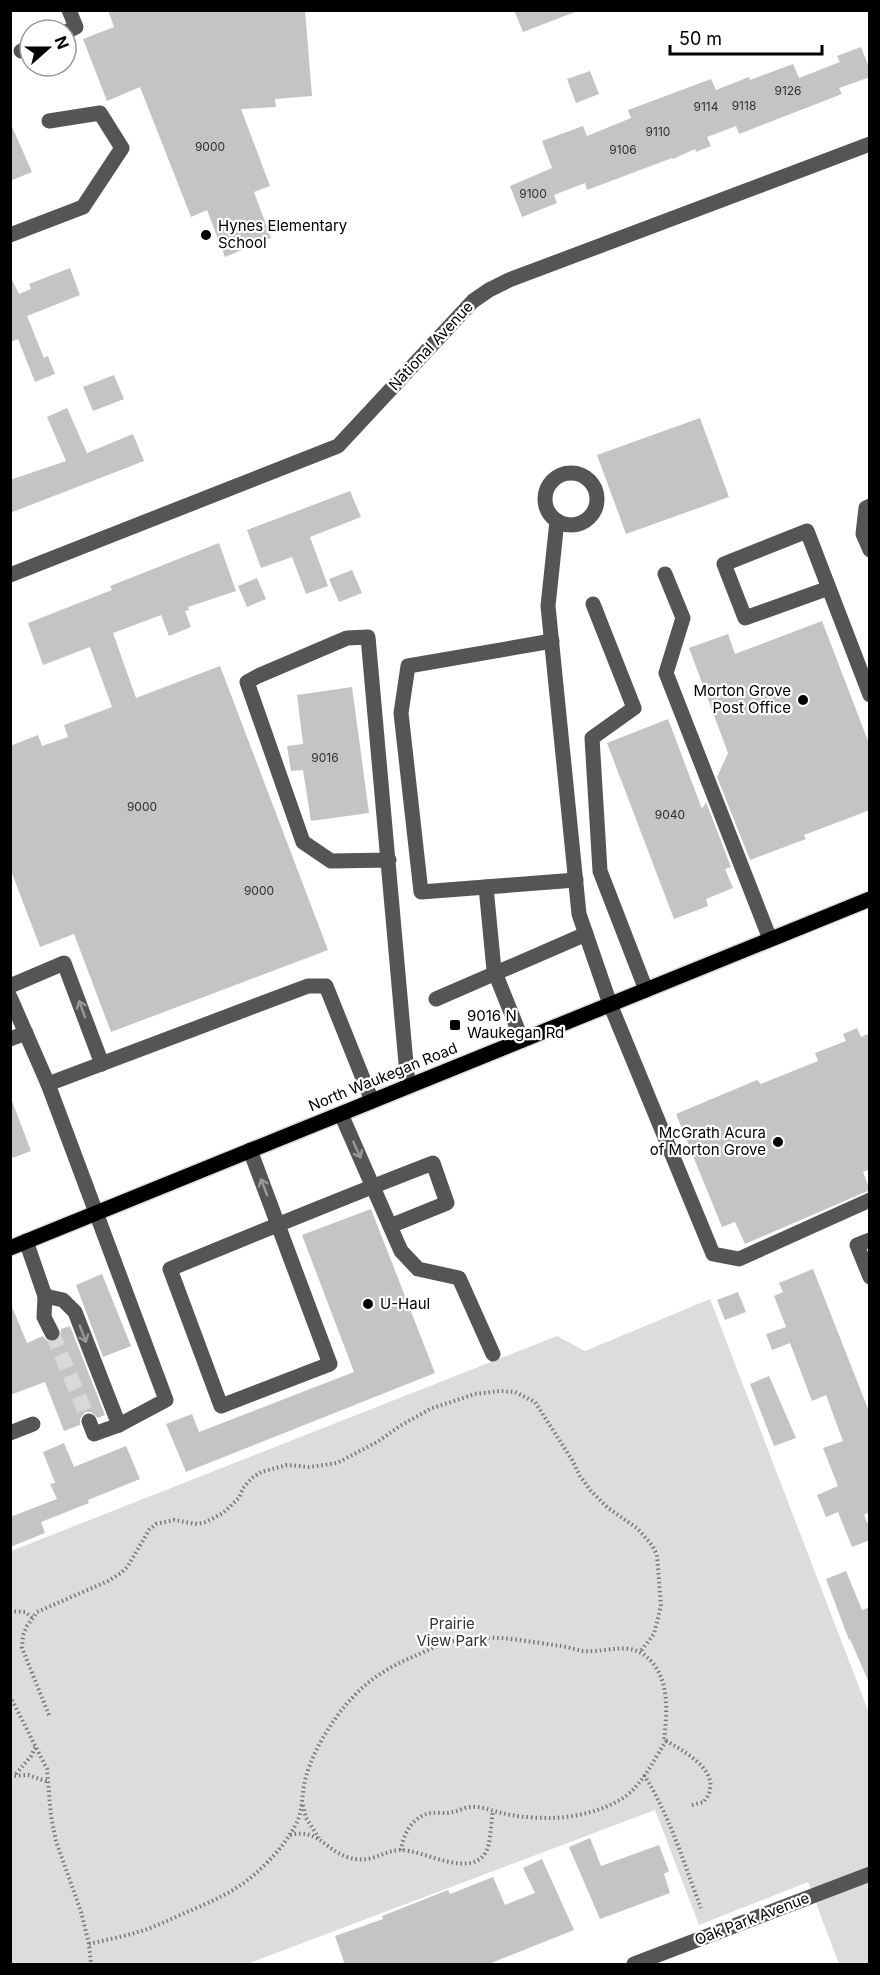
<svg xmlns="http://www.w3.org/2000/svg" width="880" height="1975" font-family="Inter,sans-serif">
<rect width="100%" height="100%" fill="#fff"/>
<polygon fill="#dcdcdc" points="710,1299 869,1713 869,1964 839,1964 808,1882 699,1925 655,1810 247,1964 11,1964 11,1551 557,1336 585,1351"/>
<g fill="#c4c4c4">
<polygon points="108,10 305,10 312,96 275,99 276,107 241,109 270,186 254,192 271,238 225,257 207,210 191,217 140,87 107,101 83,39 114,27"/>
<polygon points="514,10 575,10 575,12 523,32"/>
<polygon points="861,47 870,70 870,77 839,88 842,94 739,134 736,126 707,137 711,146 696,152 695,149 673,159 672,158 587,190 585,183 554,195 557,203 522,217 510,186 552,168 542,141 583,126 587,136 631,118 628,110 711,79 716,90 749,77 750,80 793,64 799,78 840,62 837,56"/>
<polygon points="590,71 599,94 576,103 567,79"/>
<polygon points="10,122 32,172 10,181"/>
<polygon points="70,268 80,295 27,316 44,358 48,356 55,374 35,382 18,339 10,342 10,276 19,294 31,289 29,284"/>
<polygon points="114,375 124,399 93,411 83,387"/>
<polygon points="67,408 87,453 133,434 144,461 10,513 10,480 66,461 47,417"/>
<polygon points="700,418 729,497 626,534 597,455"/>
<polygon points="350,491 361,517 310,537 328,586 306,594 292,557 261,568 247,530"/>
<polygon points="219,543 236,591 188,607 189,610 185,611 191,627 169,636 161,615 113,633 136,698 220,666 328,950 111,1032 74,934 40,947 10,868 10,746 38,735 42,746 68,737 64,725 112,707 90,647 43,665 28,623 112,590 110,586"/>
<polygon points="352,570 362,593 339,602 329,579"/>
<polygon points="257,578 266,599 247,607 238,586"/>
<polygon points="822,621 870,746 870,810 804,835 806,839 750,860 717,777 728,753 689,648 728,634 735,654"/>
<polygon points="352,687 369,813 311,821 303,770 291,771 287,746 303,744 297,695"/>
<polygon points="668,719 702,809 706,802 731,867 725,869 733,888 706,899 708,906 674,919 607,743"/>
<polygon points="857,1028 861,1037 870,1033 870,1169 863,1172 870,1190 745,1244 735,1222 722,1227 676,1114 757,1080 761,1084 818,1061 815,1053 846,1041 843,1034"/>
<polygon points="10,1101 12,1101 31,1151 10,1159"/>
<polygon points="371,1209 435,1373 186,1472 166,1424 192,1414 199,1432 354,1372 302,1235"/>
<polygon points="813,1269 870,1414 870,1512 864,1515 870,1529 870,1540 852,1547 838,1512 826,1517 817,1495 838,1486 823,1448 843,1441 826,1395 812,1401 790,1343 772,1350 766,1334 786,1327 774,1296 783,1292 779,1283"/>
<polygon points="102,1274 131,1346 103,1357 76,1285"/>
<polygon points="738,1292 746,1312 725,1320 717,1300"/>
<polygon points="10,1302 27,1343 43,1336 47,1341 56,1342 60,1338 61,1329 70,1326 105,1415 98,1418 91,1412 85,1412 80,1419 80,1425 64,1431 45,1382 10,1395"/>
<polygon points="769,1376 796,1438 774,1446 750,1384"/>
<polygon points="64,1443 74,1467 126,1446 140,1479 88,1500 89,1503 41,1522 45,1533 10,1547 10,1517 57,1499 50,1484 55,1483 43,1452"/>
<polygon points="846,1571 862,1610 870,1607 870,1685 850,1639 849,1640 826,1579"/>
<polygon points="590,1838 601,1866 659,1845 669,1871 664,1874 670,1893 600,1919 569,1847"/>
<polygon points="542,1859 574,1930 486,1965 345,1965 335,1936 383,1919 382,1916 448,1890 450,1894 493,1877 505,1905 535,1893 523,1868"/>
</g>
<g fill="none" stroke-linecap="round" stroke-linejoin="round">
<polyline stroke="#d9d9d9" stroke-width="15" stroke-dasharray="15 8" stroke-linecap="butt" points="52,1333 89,1421"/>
<defs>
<polyline id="major" points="10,1248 870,899"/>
</defs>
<use href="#major" stroke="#dbdbdb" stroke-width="18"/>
<g stroke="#777" stroke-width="4" stroke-dasharray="1.5 3" stroke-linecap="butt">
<polyline points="10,1611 25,1612 33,1618"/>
<polyline points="10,1696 47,1769 51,1816 56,1841 81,1912 89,1944 91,1964"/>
<polyline points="49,1715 22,1648 23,1635 27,1626 37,1612 108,1581 121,1573 128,1566 149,1530 156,1524 174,1520 197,1524 206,1522 223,1513 239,1498 243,1488 252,1478 261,1472 287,1465 309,1467 337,1463 377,1442 400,1426 430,1409 475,1394 500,1391 515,1392 535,1402 572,1460 580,1476 591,1491 608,1508 637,1528 652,1545 657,1555 661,1606 654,1634 640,1652"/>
<path d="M666,1741C681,1749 715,1768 710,1789C710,1794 706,1798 704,1802L692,1805"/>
<polyline points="16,1774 31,1756 36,1746"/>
<path d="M644,1775C670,1816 684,1864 701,1908"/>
<polyline points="10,1776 28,1775 49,1782"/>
<polyline points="303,1805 306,1818 319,1838"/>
<path d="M290,1835C318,1828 324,1849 347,1857C371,1865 381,1851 400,1850C423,1849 476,1883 488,1847C491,1836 491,1822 493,1811"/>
<path d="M89,1944C105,1940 122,1937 138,1932C156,1927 174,1917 192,1910C215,1900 237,1890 255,1874C272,1859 291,1838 299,1817C303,1804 302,1790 306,1777C314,1747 338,1710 361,1689C376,1675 395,1664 415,1656C430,1649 445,1642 462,1639C492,1634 531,1642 561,1646C569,1647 576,1650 583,1651C609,1653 631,1639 651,1661C670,1682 667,1714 664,1740L666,1741C653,1761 640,1790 618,1801C598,1812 575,1817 552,1818C536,1818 517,1817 502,1813C492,1811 482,1806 471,1807C465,1807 459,1811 453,1812C446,1814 438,1812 431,1813C413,1816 403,1834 401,1850"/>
</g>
<g stroke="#555" stroke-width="15">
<polyline points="66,32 76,27 69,10"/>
<polyline points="21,51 30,47"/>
<polyline points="10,235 83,207 122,148 100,113 49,121"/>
<circle cx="571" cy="499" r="26"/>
<polyline points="870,506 866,508 863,534 870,550"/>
<polyline points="557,521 548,606 579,914 610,1004 713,1254 739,1259 870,1200"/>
<polyline points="665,574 683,618 666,673 770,939"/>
<polyline points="10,575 338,446 473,301 489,290 509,280 870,144"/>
<polyline points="829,588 745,618 724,564 807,531 870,695"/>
<polyline points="593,604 634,708 592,738 600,871 646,990"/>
<polyline points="552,641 408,666 401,713 421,892 576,880"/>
<polyline points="389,860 331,861 303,842 247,682 258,676 347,638 368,637 408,1086"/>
<polyline points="486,887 494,970 522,1040"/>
<polyline points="10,986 64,963 102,1064"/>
<polyline points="10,997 48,1084 166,1400 119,1425 94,1434 89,1421"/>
<polyline points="436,999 586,934"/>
<polyline points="10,1039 26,1033"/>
<polyline points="48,1084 308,986 326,986 372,1101"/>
<polyline points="341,1114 401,1251 418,1269 459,1278 493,1354"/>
<path d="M250,1150L330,1364L221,1406L170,1269C257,1233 345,1197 433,1163L447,1203L390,1226"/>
<polyline points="870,1240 857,1245 870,1277"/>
<polyline points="26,1241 45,1296 44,1317 52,1333"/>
<polyline points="45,1296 63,1300 75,1312 119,1425"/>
<polyline points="10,1433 33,1424"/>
<polyline points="634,1964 870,1874"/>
</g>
<use href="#major" stroke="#000" stroke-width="15"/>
</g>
<defs><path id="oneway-shaft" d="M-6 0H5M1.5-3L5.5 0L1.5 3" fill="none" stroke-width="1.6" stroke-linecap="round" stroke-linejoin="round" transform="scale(1.5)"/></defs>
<g stroke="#999">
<use href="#oneway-shaft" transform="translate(82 1009) rotate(-110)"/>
<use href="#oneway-shaft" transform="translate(357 1150) rotate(66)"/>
<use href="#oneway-shaft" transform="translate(264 1187) rotate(-111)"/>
<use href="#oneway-shaft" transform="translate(83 1334) rotate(69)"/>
</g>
<g fill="#000" stroke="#fff" stroke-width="2">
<circle cx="206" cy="235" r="6"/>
<circle cx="803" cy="700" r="6"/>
<rect x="449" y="1019" width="12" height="12" rx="3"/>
<circle cx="778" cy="1142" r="6"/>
<circle cx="368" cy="1304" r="6"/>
</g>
<g text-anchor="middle" stroke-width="4.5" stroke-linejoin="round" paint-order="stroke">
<g font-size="12" fill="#313131">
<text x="788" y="95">9126</text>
<text x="744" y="110">9118</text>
<text x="706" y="111">9114</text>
<text x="658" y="136">9110</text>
<text x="210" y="151">9000</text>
<text x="623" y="154">9106</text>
<text x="533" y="198">9100</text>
<text x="325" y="762">9016</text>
<text x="142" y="811">9000</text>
<text x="670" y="819">9040</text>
<text x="259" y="895">9000</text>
</g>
<g font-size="15" fill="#000" stroke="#fff" text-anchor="start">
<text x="218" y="231">Hynes Elementary<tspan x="218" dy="17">School</tspan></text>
<text x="791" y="696" text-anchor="end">Morton Grove<tspan x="791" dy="17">Post Office</tspan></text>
<text x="467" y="1021">9016 N<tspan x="467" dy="17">Waukegan Rd</tspan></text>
<text x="766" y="1138" text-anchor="end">McGrath Acura<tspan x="766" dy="17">of Morton Grove</tspan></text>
<text x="380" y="1309">U-Haul</text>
</g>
<g font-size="15" fill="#000" stroke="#fff">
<text transform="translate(431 346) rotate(-47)" y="5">National Avenue</text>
<text transform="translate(383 1077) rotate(-22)" y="5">North Waukegan Road</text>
<text transform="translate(752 1919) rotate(-21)" y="5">Oak Park Avenue</text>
</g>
<g font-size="15" fill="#333" stroke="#fff">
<text x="452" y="1629">Prairie<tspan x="452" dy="17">View Park</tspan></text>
</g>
</g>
<rect width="880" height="1975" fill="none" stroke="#000000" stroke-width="24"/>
<g transform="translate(48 48) rotate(69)"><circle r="28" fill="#ffffff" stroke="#999999" stroke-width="1.5"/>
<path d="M0-4.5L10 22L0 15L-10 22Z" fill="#000000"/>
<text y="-9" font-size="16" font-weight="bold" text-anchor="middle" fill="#000000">N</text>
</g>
<path d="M670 45v9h152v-9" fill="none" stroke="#000000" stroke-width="3"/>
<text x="679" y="45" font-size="18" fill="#000000" stroke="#ffffff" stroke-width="4.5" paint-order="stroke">50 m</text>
</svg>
